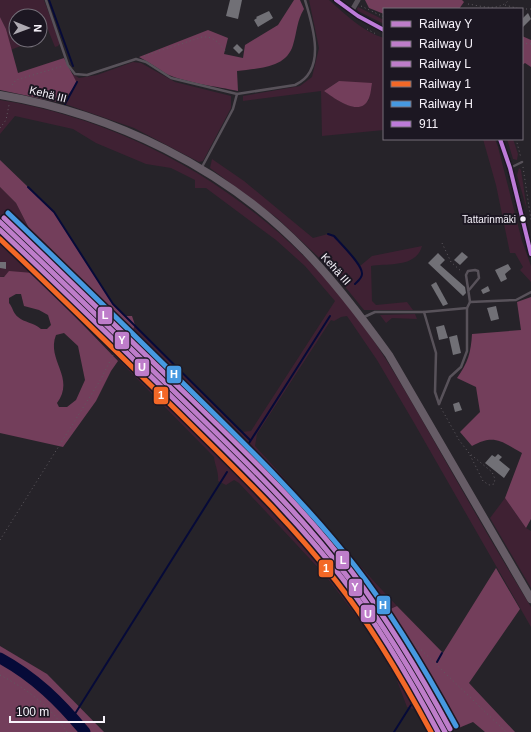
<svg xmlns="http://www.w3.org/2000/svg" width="531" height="732" font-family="Arial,sans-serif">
<rect width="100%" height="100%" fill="#262329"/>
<g fill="#3f2133" fill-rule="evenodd">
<polygon points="0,0 44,0 60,43 58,46 55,47 42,15 16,16 16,40 32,40 32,42 10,50 6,29 0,17"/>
<path d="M309,0H329C345,14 363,32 384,38V130L322,136L321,91L243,101V96L300,86L312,77L319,48ZM339,81L369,100C354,115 339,100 324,91Z"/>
<polygon points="358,7 384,20 384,24 358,11 357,9"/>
<polygon points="133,62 141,63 175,82 231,96 231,108 203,161 199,162 134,128 62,103 77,83 71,73 79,78 97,75"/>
<path d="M0,100C131,121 252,192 337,292C374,335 402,385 430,434C463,492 496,550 531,607V627L413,421L377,360L347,316L341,317L334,321L331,320L257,434L255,446C304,498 348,555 397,606L388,610L392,619L320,533L144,354L37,249L0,216V187L16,203L37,244L132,332L135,325L241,432L251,431L335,301L305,266L276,240L206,188H195V180L171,168L146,164L96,143L73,129L15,116L0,134Z"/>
<polygon points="483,139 495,139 498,147 522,241 531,266 531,282 520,270 523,267 515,253 510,253 496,185"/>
<polygon points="507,139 513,139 518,154 517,160 513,159"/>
<path d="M212,159L244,181L313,238L328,234L334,236L360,266L372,256L422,246C416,268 388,263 371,266L372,301L376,305L407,302L413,310H364L329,267L277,218L210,168Z"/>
<polygon points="519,168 521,170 527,210 517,175"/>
<path d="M0,231C76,305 154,378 229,454C269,496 311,537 346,584C381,631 410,681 438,732H429L419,711L407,707L396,678L367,630L325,575L239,483L234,480L226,485L218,481C219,472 215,466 214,457L33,273L0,277Z"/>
<polygon points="415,314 417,319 392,318 386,323 380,315"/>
<polygon points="505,498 526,528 531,531 531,588 490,518"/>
</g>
<g fill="#733e5b" fill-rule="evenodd">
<path d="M294,0H300L304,9C297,20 297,32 293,45C286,69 257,68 237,71L238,91C219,87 181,82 165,73C157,68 149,62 139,57L208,30L228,38L224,54L243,58L245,45L278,25Z"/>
<polygon points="365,0 462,0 464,2 459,9 384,9 384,14 369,8"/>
<polygon points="0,17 6,29 18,73 64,58 77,83 62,103 0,90"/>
<polygon points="522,36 531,40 531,67 525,63 522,65"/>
<path d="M339,81L372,83C371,88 371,93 369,98C361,119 334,98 324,91Z"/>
<polygon points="0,160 54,212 113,304 126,316 132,316 135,325 132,332 37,244 16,203 0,187"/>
<path d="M9,271L33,273L118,361L111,371L96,401L63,447L0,433V277H4ZM16,294H21L24,306L39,310L48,315L51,325L47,329H41C33,322 25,323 18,317C13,313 13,308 9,303V298ZM64,333L78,346L85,380L76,400L67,407H59L57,403C76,378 46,360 56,335Z"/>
<path d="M531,297V519L526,528L505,498L522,453C501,441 494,434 472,446L460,432L480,412L476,387L457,378C468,363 471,352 472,334L521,330L517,302Z"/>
<polygon points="496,568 520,609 469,683 515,732 485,732 473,722 449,732 429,692 396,637 388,610 397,606 443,653"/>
<polygon points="0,646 47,674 104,732 0,732"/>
</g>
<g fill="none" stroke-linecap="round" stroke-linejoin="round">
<g stroke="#060a38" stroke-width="2">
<polyline points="49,0 73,66"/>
<polyline points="65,104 77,82"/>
<polyline points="28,187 54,212 113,304 250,440"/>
<path d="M328,234L334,236C340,243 363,265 362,274C362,278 358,281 355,284"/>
<polyline points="244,451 330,316"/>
<polyline points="437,662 442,653"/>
<polyline points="73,717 227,472"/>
<polyline points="394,732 411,705"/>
</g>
<path stroke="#060a38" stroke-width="11" d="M0,658C35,677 60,702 85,732"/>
</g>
<g fill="#717076">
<polygon points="230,0 242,0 238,19 226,16"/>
<polygon points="269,11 273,18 258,27 254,20 257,18 256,17"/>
<polygon points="528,13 531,19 522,28 522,19"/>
<polygon points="237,44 243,50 239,54 233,48"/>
<polygon points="462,252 468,257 460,265 454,260"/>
<polygon points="438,253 445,260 440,265 465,287 466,293 463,296 428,263"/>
<polygon points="0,262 6,262 6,269 0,268"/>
<polygon points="508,264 511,269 505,274 507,279 501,282 495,270"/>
<polygon points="436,282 448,304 443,306 431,285"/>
<polygon points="488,286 490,291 483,294 481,290"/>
<polygon points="496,306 499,319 491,321 487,308"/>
<polygon points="444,325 448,338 439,340 436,327"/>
<polygon points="457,335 461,353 453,355 449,337"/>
<polygon points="459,402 462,410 455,412 453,404"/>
<polygon points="498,454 502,457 499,460 510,469 504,478 485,463 492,455 495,457"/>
</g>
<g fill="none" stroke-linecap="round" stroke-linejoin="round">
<g stroke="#5f5a60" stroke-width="1" stroke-dasharray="1 3" stroke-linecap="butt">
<path d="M468,4C482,6 498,12 509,0"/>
<polyline points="505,5 520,9"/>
<polyline points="361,6 384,17"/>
<polyline points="522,9 531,9"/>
<polyline points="367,29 376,34"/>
<polyline points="522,43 531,44"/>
<path d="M144,56L202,37C214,36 219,43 226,52"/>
<polyline points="12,85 16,80 63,66"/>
<polyline points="0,128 6,120 9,105"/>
<polyline points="516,139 521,158"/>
<polyline points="523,167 531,220"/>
<polyline points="0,237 151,386 251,488 331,574 369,623 432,732"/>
<polyline points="442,243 451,262 462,272"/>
<polyline points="441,408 459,440 469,453 492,472 495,479 494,484 489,485 483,481 469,453"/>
<polyline points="0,540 101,379 115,351"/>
<polyline points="381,611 506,732"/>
<path d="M0,675C27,689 50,706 67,732"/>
</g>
<g stroke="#58525a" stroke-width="2.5">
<path d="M46,0L68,65L75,74L87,75L136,59L146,62L171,78L237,94L295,85C327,71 313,26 305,0"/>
<polyline points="202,167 233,109 237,94"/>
<polyline points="510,168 522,162"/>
<polyline points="469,290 479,278 478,271 475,270 468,271 466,275 470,302 516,300 531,292"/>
<polyline points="424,312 436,353 435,392 439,404"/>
<polyline points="364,317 375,312 424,312 467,308 470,302"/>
<polyline points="439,404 450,377 461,367 467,351 467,308"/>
</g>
<polyline stroke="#58525a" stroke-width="5" points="351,12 358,0"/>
<g stroke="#58525a" stroke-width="6">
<polyline points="336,0 358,16 384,30"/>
<polyline points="500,139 510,168 531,254"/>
</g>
<path stroke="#665c66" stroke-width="8" d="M0,95C113,114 225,168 305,251C336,283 363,319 389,355L531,599"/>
<defs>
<g id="bus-1">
<polyline points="336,0 358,16 384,30"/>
<polyline points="500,139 510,168 531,254"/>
</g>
</defs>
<use href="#bus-1" stroke="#1c1722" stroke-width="7"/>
<use href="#bus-1" stroke="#bd7bd9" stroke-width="4"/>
<defs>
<path id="rail-1" d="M0,222C62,281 123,341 184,401C241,457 299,512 347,576C384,625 416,678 445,732"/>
<path id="rail-2" d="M0,230C61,288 121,347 181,406C237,461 294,516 342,578C379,626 410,679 438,732"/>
<path id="rail-3" d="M4,218C66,277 127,337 189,397C246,453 304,508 352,572C389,622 421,675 450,729"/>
<path id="rail-4" d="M0,239C59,295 117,352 176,410C231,465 288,519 336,581C373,628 403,680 431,732"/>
<path id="rail-5" d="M8,213C71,273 132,333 193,393C250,449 306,504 355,566C394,616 426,671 456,726"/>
</defs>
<use href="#rail-1" stroke="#1c1722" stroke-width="8"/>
<use href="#rail-2" stroke="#1c1722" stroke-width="8"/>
<use href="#rail-3" stroke="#1c1722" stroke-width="8"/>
<use href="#rail-4" stroke="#1c1722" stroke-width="8"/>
<use href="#rail-5" stroke="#1c1722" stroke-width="8"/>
<use href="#rail-1" stroke="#be7dca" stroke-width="5"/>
<use href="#rail-2" stroke="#be7dca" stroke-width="5"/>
<use href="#rail-3" stroke="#be7dca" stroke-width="5"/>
<use href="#rail-4" stroke="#f36827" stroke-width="5"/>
<use href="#rail-5" stroke="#4699e1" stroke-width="5"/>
</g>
<circle fill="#f7f3fb" stroke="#1c1722" stroke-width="1.5" cx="523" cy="219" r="3.5"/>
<g text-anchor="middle" stroke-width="4" stroke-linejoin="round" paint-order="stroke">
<g font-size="10" fill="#f7f3fb" stroke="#1c1722" text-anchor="end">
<text x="516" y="223">Tattarinmäki</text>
</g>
<g font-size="11" fill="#f7f3fb" stroke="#1c1722">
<text transform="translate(48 94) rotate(14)" y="4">Kehä III</text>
<text transform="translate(336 269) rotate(48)" y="4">Kehä III</text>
</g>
</g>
<g stroke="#1c1722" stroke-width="1.5">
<rect x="97" y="306" width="16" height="19" rx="4" fill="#be7dca"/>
<rect x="114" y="331" width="16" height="19" rx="4" fill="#be7dca"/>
<rect x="134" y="358" width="16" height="19" rx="4" fill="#be7dca"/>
<rect x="166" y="365" width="16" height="19" rx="4" fill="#4699e1"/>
<rect x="153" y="386" width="16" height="19" rx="4" fill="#f36827"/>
<rect x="335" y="550" width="15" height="20" rx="4" fill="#be7dca"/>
<rect x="318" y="559" width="16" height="19" rx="4" fill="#f36827"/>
<rect x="348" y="578" width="15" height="19" rx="4" fill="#be7dca"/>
<rect x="376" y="595" width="15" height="20" rx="4" fill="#4699e1"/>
<rect x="360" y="604" width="16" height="19" rx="4" fill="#be7dca"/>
</g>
<g font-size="11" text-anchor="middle" font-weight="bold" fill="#fff">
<text x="105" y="319">L</text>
<text x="122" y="344">Y</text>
<text x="142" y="371">U</text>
<text x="174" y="378">H</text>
<text x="161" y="399">1</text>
<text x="343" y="564">L</text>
<text x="326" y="572">1</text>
<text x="355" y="591">Y</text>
<text x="383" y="609">H</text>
<text x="368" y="618">U</text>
</g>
<rect x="383" y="8" width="140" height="132" fill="#1c1722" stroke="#746f79"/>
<rect x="391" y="21" width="20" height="6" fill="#be7dca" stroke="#746f79"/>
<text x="419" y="28" font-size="12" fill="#f7f3fb">Railway Y</text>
<rect x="391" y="41" width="20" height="6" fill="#be7dca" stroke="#746f79"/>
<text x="419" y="48" font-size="12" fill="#f7f3fb">Railway U</text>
<rect x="391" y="61" width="20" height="6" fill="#be7dca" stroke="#746f79"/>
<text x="419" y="68" font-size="12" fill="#f7f3fb">Railway L</text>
<rect x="391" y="81" width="20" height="6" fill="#f36827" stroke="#746f79"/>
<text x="419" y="88" font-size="12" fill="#f7f3fb">Railway 1</text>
<rect x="391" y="101" width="20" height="6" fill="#4699e1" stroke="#746f79"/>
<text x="419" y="108" font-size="12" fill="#f7f3fb">Railway H</text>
<rect x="391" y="121" width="20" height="6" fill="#bd7bd9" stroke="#746f79"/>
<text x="419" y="128" font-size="12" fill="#f7f3fb">911</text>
<g transform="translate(28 28) rotate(91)"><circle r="19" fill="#1c1722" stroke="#746f79"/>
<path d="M0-3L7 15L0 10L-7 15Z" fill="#aeaab2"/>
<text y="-6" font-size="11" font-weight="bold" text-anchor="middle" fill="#f7f3fb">N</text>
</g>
<path d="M10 716v6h94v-6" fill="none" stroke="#f7f3fb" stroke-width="2"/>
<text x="16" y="716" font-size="12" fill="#f7f3fb" stroke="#1c1722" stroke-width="3" paint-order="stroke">100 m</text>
</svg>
